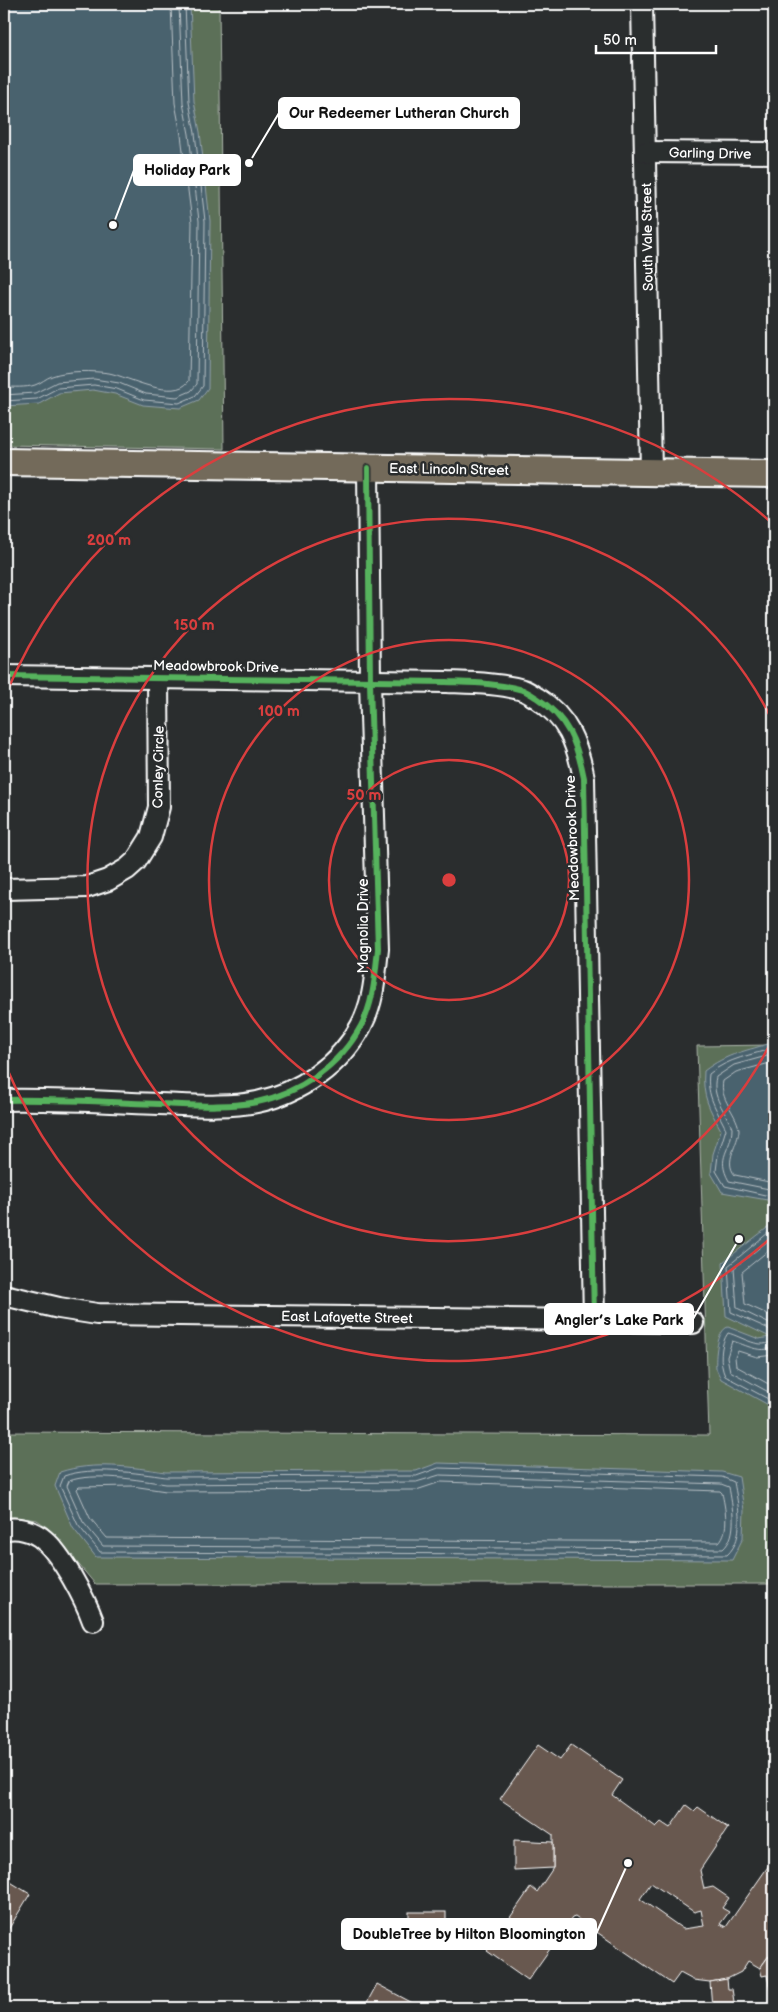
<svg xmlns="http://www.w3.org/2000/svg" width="778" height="2012" font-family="'Balsamiq Sans',sans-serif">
<rect width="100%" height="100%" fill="#2a2d2e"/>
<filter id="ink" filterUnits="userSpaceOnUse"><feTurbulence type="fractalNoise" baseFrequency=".02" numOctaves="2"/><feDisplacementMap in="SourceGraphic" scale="10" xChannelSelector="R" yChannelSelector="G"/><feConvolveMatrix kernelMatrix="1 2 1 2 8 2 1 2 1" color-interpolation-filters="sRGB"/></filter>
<g filter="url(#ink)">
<g fill="#5c6f59" stroke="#aeb7ac">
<polygon points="4,4 219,4 224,449 4,445"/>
<polygon points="774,1045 774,1584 95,1584 48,1528 37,1520 4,1516 4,1432 709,1435 697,1046"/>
</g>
<g fill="#4a626e" stroke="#92a1a8">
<polygon points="4,4 190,4 194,101 200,132 210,221 208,388 199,400 180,408 143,405 115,394 93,390 59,393 39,404 4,406"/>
<path d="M774,1042V1408L721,1379C719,1375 717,1371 716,1368C715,1357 717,1330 728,1327L759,1339L770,1337L726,1316L723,1262L771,1225L774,1213L773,1201L722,1192L711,1173L713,1154L721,1130C709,1108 702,1097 704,1071C727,1053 747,1051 774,1042Z"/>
<path d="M438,1463L722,1472L739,1477L744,1510L743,1538L732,1560L96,1557L73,1528L55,1486L60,1472C93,1461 132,1467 165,1472L416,1471Z"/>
</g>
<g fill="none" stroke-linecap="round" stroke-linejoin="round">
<g stroke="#b7c0c5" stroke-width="1">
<path d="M4,387C13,387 26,388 35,385C41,383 46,378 52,376C67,370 94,371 109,373C129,377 174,402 189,381L192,222L181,135L175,103L171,4"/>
<polyline points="4,395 35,393 57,382 94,379 119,383 146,394 177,397 191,391 197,384 199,221 189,134 183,103 179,4"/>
<polyline points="4,401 37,399 58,388 94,385 117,389 144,400 179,403 195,396 203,386 205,221 195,133 189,102 185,4"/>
<path d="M774,1048C752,1055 728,1058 709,1074C706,1096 717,1110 726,1129L718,1155L716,1171L725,1186L774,1197"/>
<path d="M774,1054L734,1065L716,1077C711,1097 725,1110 732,1128C732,1151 715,1156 729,1181L774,1190"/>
<path d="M774,1062L736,1072L723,1081C719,1099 736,1112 739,1129C739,1144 723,1161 735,1175L774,1183"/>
<path d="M774,1228L728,1266L731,1312L767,1328L773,1333L774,1339C762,1352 741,1336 728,1333C720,1344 719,1363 725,1376L774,1402"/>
<polyline points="774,1236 734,1268 737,1308 774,1326"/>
<polyline points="774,1246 742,1272 745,1304 774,1317"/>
<path d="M774,1347C759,1354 747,1345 732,1341L727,1357L730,1371L774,1395"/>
<polyline points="774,1355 757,1357 738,1351 735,1357 736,1366 774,1387"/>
<path d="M439,1468L722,1477L734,1482C738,1504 746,1538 727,1555L100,1552L78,1525L60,1486L64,1476C92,1466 137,1473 166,1477L416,1476Z"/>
<path d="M440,1475L721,1484L729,1487C732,1505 739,1535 723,1549L103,1546L83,1522L67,1486L69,1481C93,1472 140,1480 166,1484L416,1482Z"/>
<path d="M441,1482L720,1491L722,1493C725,1507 730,1531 719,1542L107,1538L90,1518L77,1489L79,1487L132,1486L166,1491L416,1490Z"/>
</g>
</g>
<g fill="#685850" stroke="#fff" fill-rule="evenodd">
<path d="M538,1745L560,1760L571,1745L622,1780L612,1795L656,1827L661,1822L670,1828L686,1805L694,1811L698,1807L728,1828L700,1870L704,1889L713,1887L729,1898L722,1908L729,1912L720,1924L726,1927L774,1858V1948L760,1968L748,1961L741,1972L727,1979L710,1982L693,1980L680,1973L672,1984L575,1917L572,1918L528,1980L487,1951L531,1887L537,1892L553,1868V1835L500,1799ZM651,1883L694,1912L701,1910L704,1926L683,1929L640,1899Z"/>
<polygon points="514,1840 553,1842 553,1868 514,1870"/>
<polygon points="4,1878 30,1894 8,1930 4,1928"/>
<rect x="409" y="1912" width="37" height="22"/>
<polygon points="768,1957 774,1957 774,2008 767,1975 762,1976 760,1968"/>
<polygon points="727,1979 728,1989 732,1989 735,2008 712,2008 710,1982"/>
<polygon points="377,1984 422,2008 364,2008"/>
</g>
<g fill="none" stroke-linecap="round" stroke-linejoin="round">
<defs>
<g id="minor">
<polyline points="642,4 651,471"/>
<polyline points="645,152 774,153"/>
<path d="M4,676L446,682C472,683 498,683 523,690C528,692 532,695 537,698C568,718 577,743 584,778L594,1320"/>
<polyline points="4,889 87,887 108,880 127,869 136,861 151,837 159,807 158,678"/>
<path d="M4,1100C56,1099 107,1102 159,1104C191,1105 226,1108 257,1102C300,1093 340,1065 361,1026C374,1002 375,975 378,949L370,682L368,468"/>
<polyline points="4,1295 59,1308 97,1314 594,1320 693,1323"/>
<path d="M4,1530C17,1526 34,1531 44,1540C62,1555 85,1599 93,1621"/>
</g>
<polyline id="major" points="4,462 774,474"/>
</defs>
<use href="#minor" stroke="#fff" stroke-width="24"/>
<use href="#major" stroke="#fff" stroke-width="30"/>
<use href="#minor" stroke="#2a2d2e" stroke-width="20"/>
<use href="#major" stroke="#736b5a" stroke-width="26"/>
<defs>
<g id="cycleway">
<path d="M4,676L446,682C472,683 498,683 523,690C528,692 532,695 537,698C568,718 577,743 584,778L594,1320"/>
<path d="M4,1100C56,1099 107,1102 159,1104C191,1105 226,1108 257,1102C300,1093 340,1065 361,1026C374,1002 375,975 378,949L370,682L368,468"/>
</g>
</defs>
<use href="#cycleway" stroke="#2a2d2e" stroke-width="9"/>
<use href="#cycleway" stroke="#56b35d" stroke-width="6"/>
</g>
</g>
<g fill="none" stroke="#da3e3e" stroke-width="2.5">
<circle cx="449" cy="880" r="120"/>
<circle cx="449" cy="880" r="240"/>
<path d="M773 1038A361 361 0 1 1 773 722"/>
<path d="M774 1235A481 481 0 0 1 5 1064M5 696A481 481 0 0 1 774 525"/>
</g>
<g text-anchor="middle" stroke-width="5" stroke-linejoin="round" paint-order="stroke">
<g font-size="14" fill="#fff" stroke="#2a2d2e">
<text transform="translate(710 153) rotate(1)" y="5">Garling Drive</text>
<text transform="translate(647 237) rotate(-91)" y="5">South Vale Street</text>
<text transform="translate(449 469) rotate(1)" y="5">East Lincoln Street</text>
<text transform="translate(216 666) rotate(1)" y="5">Meadowbrook Drive</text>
<text transform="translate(158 767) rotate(-89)" y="5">Conley Circle</text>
<text transform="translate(572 838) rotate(-92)" y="5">Meadowbrook Drive</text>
<text transform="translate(363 926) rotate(-90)" y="5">Magnolia Drive</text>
<text transform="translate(347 1317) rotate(1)" y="5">East Lafayette Street</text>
</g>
</g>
<circle cx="449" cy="880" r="8" fill="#da3e3e" stroke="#2a2d2e" stroke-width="2.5"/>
<g font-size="15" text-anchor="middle" font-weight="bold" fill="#da3e3e" stroke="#2a2d2e" stroke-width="5" stroke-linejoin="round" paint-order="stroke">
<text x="109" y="545">200 m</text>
<text x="194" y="630">150 m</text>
<text x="279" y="716">100 m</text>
<text x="364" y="800">50 m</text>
</g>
<path fill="none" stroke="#fff" stroke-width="2" d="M249 163L279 113M113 225L134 170M739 1239L693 1319M628 1863L596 1934"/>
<g fill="#fff" stroke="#2a2d2e" stroke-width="2">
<circle cx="249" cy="163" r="5"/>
<circle cx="113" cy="225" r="5"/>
<circle cx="739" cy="1239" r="5"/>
<circle cx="628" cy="1863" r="5"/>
</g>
<g fill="#fff" stroke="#fff" stroke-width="2">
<rect x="279" y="98" width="240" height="30" rx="5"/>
<rect x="134" y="155" width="106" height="30" rx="5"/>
<rect x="545" y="1304" width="148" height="30" rx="5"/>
<rect x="342" y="1919" width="254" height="30" rx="5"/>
</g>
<g font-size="15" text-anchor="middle" font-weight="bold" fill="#111">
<text x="399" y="118">Our Redeemer Lutheran Church</text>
<text x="187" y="175">Holiday Park</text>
<text x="619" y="1325">Angler’s Lake Park</text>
<text x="469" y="1939">DoubleTree by Hilton Bloomington</text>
</g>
<rect width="778" height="2012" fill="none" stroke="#2a2d2e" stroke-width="20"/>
<rect x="10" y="10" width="758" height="1992" fill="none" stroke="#fff" stroke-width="2" filter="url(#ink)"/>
<path d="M596 45v8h120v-8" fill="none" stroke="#ffffff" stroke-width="2.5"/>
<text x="603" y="45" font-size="15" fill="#ffffff" stroke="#2a2d2e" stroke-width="4" paint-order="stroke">50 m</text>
</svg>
